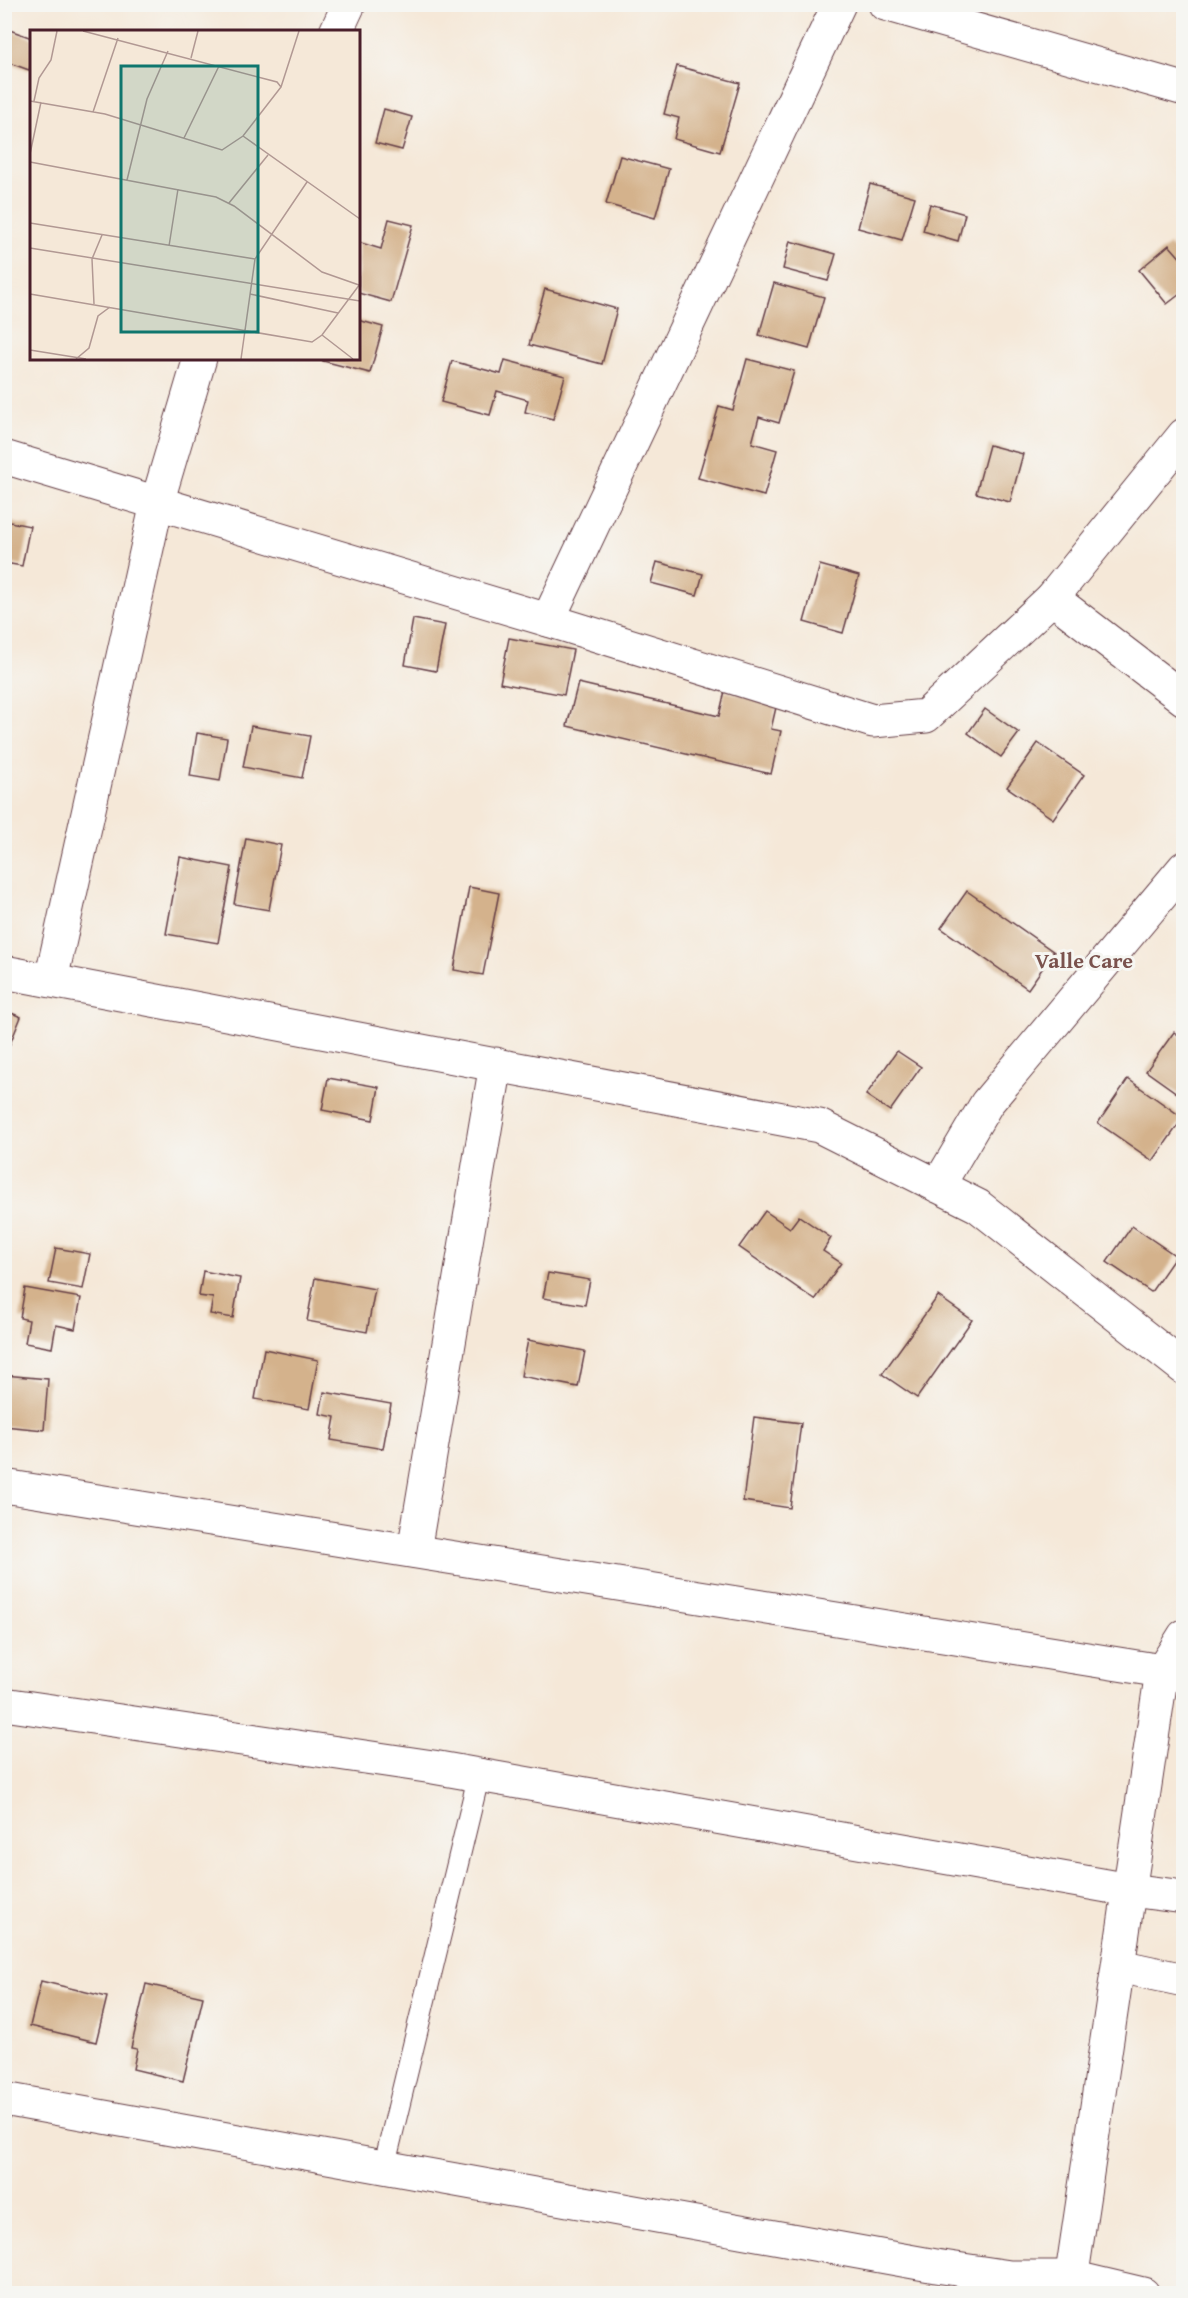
<svg xmlns="http://www.w3.org/2000/svg" width="1188" height="2298" font-family="'Gentium Book Plus',serif">
<rect width="100%" height="100%" fill="#f6f6f2"/>
<filter id="ink" filterUnits="userSpaceOnUse"><feTurbulence type="fractalNoise" baseFrequency=".0167" numOctaves="2"/><feDisplacementMap in="SourceGraphic" scale="12" xChannelSelector="R" yChannelSelector="G"/><feConvolveMatrix kernelMatrix="1 2 1 2 8 2 1 2 1" color-interpolation-filters="sRGB"/></filter>
<filter id="wash" filterUnits="userSpaceOnUse"><feTurbulence type="fractalNoise" baseFrequency=".008" numOctaves="4" result="noise"/><feDisplacementMap in="SourceGraphic" scale="24" xChannelSelector="R" yChannelSelector="G"/><feGaussianBlur stdDeviation="1.35" result="paint"/><feColorMatrix in="noise" values="0 0 0 0 0 0 0 0 0 0 0 0 0 0 0 0 0 1.4 0 .05"/><feComposite in="paint" operator="in"/></filter>
<g filter="url(#wash)">
<rect width="100%" height="100%" fill="#f5e8d8"/>
<g id="blocks">
<g fill="#d4b28c">
<polygon points="4,28 32,38 32,63 29,70 4,61"/>
<polygon points="677,66 740,83 720,152 674,139 679,118 664,114"/>
<polygon points="384,109 412,117 402,150 375,143"/>
<polygon points="620,156 669,169 655,218 606,204"/>
<polygon points="870,184 915,197 902,240 858,228"/>
<polygon points="930,204 965,214 958,241 923,231"/>
<polygon points="389,219 413,225 391,302 358,293 358,242 381,249"/>
<polygon points="790,241 836,254 828,281 783,269"/>
<polygon points="1169,245 1184,262 1184,291 1167,304 1139,270"/>
<polygon points="774,283 824,297 809,349 759,335"/>
<polygon points="545,289 617,309 602,364 529,345"/>
<polygon points="358,320 383,327 370,373 323,361 324,358 358,358"/>
<polygon points="747,359 794,371 779,423 759,417 752,443 777,450 764,496 698,478 719,406 733,410"/>
<polygon points="505,360 565,376 553,419 525,412 528,400 497,391 490,415 441,402 452,361 501,374"/>
<polygon points="989,445 1023,454 1010,502 976,493"/>
<polygon points="5,521 30,526 22,566 5,563"/>
<polygon points="657,562 703,574 697,595 651,583"/>
<polygon points="820,565 859,576 843,633 804,622"/>
<polygon points="413,619 445,625 436,671 405,665"/>
<polygon points="509,638 573,650 564,695 500,683"/>
<polygon points="578,683 719,716 725,691 777,703 771,729 781,731 771,774 567,726"/>
<polygon points="985,709 1019,733 1001,757 968,733"/>
<polygon points="251,726 310,736 302,778 243,767"/>
<polygon points="197,733 227,738 220,781 190,776"/>
<polygon points="1038,743 1084,775 1053,819 1007,787"/>
<polygon points="246,838 281,845 269,910 234,904"/>
<polygon points="180,857 232,867 218,943 166,934"/>
<polygon points="469,887 499,893 483,975 454,970"/>
<polygon points="967,891 1054,952 1028,989 941,928"/>
<polygon points="4,1010 21,1017 5,1056 4,1056"/>
<polygon points="1174,1032 1184,1039 1184,1098 1146,1071"/>
<polygon points="897,1051 921,1067 890,1111 866,1095"/>
<polygon points="328,1078 379,1087 373,1120 322,1110"/>
<polygon points="1128,1079 1183,1118 1153,1161 1098,1123"/>
<polygon points="765,1211 790,1228 799,1216 831,1238 823,1251 841,1263 815,1300 739,1247"/>
<polygon points="1132,1226 1176,1256 1151,1292 1107,1262"/>
<polygon points="56,1248 90,1254 83,1289 49,1283"/>
<polygon points="203,1271 240,1278 233,1318 210,1314 213,1298 199,1296"/>
<polygon points="548,1273 590,1280 585,1305 543,1298"/>
<polygon points="315,1278 375,1289 367,1332 307,1321"/>
<polygon points="25,1288 81,1298 75,1329 56,1325 52,1348 25,1343 29,1320 20,1318"/>
<polygon points="938,1296 972,1320 917,1398 882,1374"/>
<polygon points="528,1340 585,1351 578,1387 521,1376"/>
<polygon points="264,1349 318,1360 309,1409 255,1399"/>
<polygon points="4,1375 48,1379 44,1430 4,1426"/>
<polygon points="324,1392 391,1404 383,1449 331,1440 335,1417 320,1414"/>
<polygon points="754,1417 801,1423 790,1508 743,1501"/>
<polygon points="41,1981 107,1997 96,2042 30,2026"/>
<polygon points="146,1984 203,1997 183,2081 133,2069 137,2049 131,2048"/>
</g>
</g>
</g>
<g filter="url(#ink)">
<use href="#blocks" fill-opacity="0" stroke="#643d45" stroke-width="1.5"/>
<g fill="none" stroke-linecap="round" stroke-linejoin="round">
<defs>
<polyline id="service" points="384,2167 479,1775"/>
<g id="minor">
<polyline points="885,4 1184,89"/>
<polyline points="336,32 349,4"/>
<polyline points="4,457 548,620 873,721 926,716 1052,598 1184,435"/>
<polyline points="1052,598 1184,699"/>
<polyline points="548,620 839,4"/>
<polyline points="4,972 819,1126 978,1206 1184,1368"/>
<polyline points="51,980 157,503 200,358"/>
<polyline points="938,1186 987,1103 1184,868"/>
<polyline points="4,1486 1162,1671"/>
<polyline points="414,1551 496,1064"/>
<polyline points="4,1704 433,1767 1130,1890 1184,1897"/>
<polyline points="1119,1966 1184,1980"/>
<polyline points="4,2099 936,2266 1010,2277 1071,2277 1143,2294"/>
<polyline points="1069,2294 1162,1671 1184,1636"/>
</g>
</defs>
<use href="#service" stroke="#643d45" stroke-width="23"/>
<use href="#minor" stroke="#643d45" stroke-width="35"/>
<use href="#service" stroke="#fff" stroke-width="21"/>
<use href="#minor" stroke="#fff" stroke-width="33"/>
</g>
</g>
<g text-anchor="middle" stroke-width="6" stroke-linejoin="round" paint-order="stroke">
<g font-size="22" font-weight="bold" fill="#7a524d" stroke="#f6f6f2">
<text x="1084" y="968">Valle Care</text>
</g>
</g>
<g transform="translate(30 30)">
<rect width="330" height="330" fill="#f5e8d8"/>
<path fill="none" stroke="#b19893" stroke-width="1.5" d="M161,28L168,1M251,57L269,1M0,71L75,84L192,120L213,106L251,57L247,52L53,1M4,71L9,48L21,30L27,1M63,82L88,8M213,106L330,189M154,108L189,36M0,124L11,72M0,132L186,167L204,176L292,242L329,255M97,150L117,69L138,21M199,173L238,125M0,193L225,229M139,216L148,159M0,218L330,271M0,264L282,312L292,305L330,254M220,264L308,283M64,274L62,229L72,205M292,305L323,329M0,320L56,329M46,329L59,318L68,286L80,277M211,329L225,229L277,152"/>
<path fill="#0f766e" fill-opacity="0.15" stroke="#0f766e" stroke-width="3" d="M91,36H228V302H91Z"/>
<rect width="330" height="330" fill="none" stroke="#4a1f2b" stroke-width="3"/>
</g>
<rect width="1188" height="2298" fill="none" stroke="#f6f6f2" stroke-width="24"/>
</svg>
